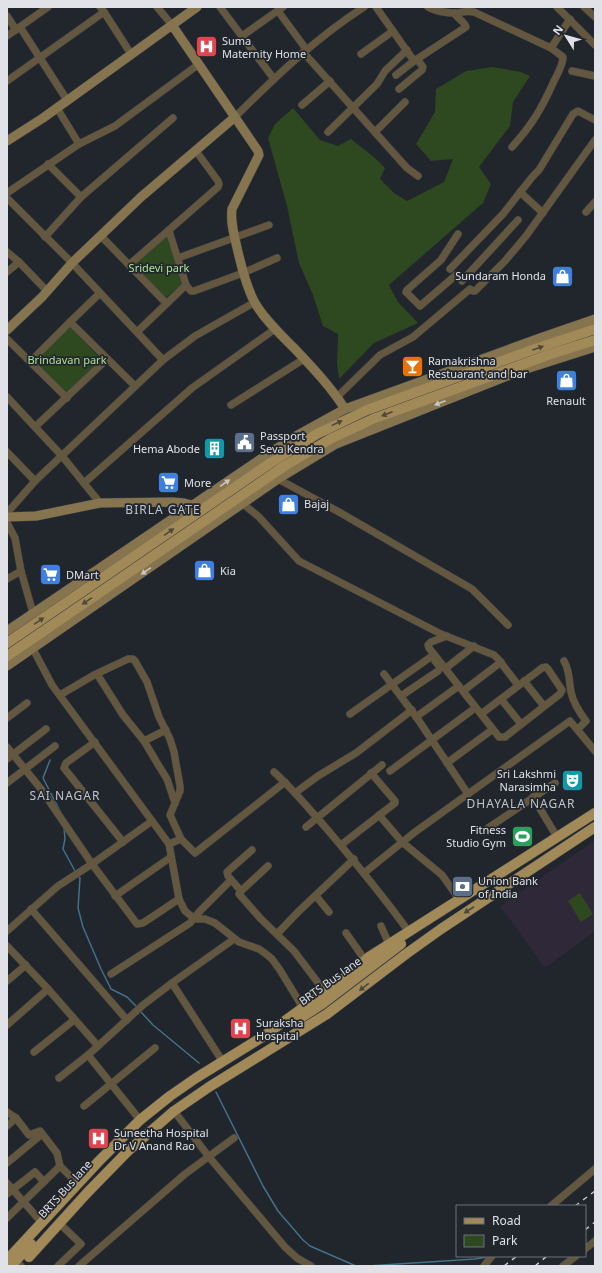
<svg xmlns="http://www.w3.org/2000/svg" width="602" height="1273" font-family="'Noto Sans',sans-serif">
<rect width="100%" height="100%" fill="#21252c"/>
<polygon fill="#2e2839" points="595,840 595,931 545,968 500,906"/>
<g fill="#2e4820">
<polygon points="492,67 521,72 530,76 513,102 510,126 479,167 491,184 483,203 389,285 398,302 418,323 374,343 339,379 337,364 338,334 323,326 313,295 299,263 287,206 268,138 275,124 293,108 320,140 338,146 351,139 375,158 385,168 380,179 394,193 407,201 444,182 453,159 431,161 416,144 435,112 436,89 466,71"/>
<polygon points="166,235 184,283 164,299 132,266"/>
<polygon points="69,326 101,359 65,395 33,362"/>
<polygon points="580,893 593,914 581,922 568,901"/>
</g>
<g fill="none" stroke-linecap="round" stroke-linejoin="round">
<g stroke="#43708b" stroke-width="1.5">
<polyline points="50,760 43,778 62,815"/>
<polyline points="64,828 65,839 63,849 75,871"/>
<polyline points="78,876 80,878 78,908 83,927 101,969 111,989 127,997 137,1007"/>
<polyline points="141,1012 153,1025 199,1063"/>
<polyline points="216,1092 263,1186 278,1211 303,1240 310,1246 356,1266"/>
<polyline points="367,1266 475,1259 487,1257"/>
</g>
<defs>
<g id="street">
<polyline points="157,7 172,25"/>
<polyline points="220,7 274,79"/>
<polyline points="376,7 414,61"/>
<path d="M428,7C434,11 447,13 454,13C462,13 465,10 474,12L551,48L570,19"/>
<polyline points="557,7 595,45"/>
<polyline points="584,7 595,17"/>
<polyline points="278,11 306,49"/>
<polyline points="104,12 131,54"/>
<polyline points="7,16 16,30"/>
<polyline points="20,27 67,100"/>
<polyline points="7,36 48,7"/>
<polyline points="242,36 283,7"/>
<polyline points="303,52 407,168 418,176"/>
<polyline points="361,54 393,31"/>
<polyline points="572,71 595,76"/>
<path d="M396,75L414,61L466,27C465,22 457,18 454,13"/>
<polyline points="7,81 104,12 100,7"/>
<polyline points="399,89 422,70 423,67 417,59"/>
<polyline points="302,105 330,81"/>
<polyline points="57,108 79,144"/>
<path d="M235,117C275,77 316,38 364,7"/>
<polyline points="328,132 377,84 385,71 407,50"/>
<polyline points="375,132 405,102"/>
<path d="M512,147C532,125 542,108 554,81C558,73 563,65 563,57L551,48"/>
<polyline points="48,164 81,197"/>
<polyline points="520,192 543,213"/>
<polyline points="7,193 79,144 115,126 199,64"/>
<polyline points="7,198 72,263 163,360"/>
<polyline points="586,212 595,202"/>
<polyline points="101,236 166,303"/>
<polyline points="45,237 81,197 173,118"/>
<polyline points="7,252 19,262"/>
<polyline points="178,258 269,225"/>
<polyline points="129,265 218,187 219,184 218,181 196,151"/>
<polyline points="450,269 503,214 533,176 539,170 573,114 578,111 595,120"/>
<polyline points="7,272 19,262 47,291"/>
<polyline points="456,275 420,306 406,292 407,290 441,260 458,234"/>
<polyline points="462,281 518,220"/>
<polyline points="186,285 191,291 194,291 243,273 277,258"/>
<polyline points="70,322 100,293"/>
<polyline points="137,332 186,285 169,231"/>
<polyline points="7,339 67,398"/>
<polyline points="30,362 70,322 135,386"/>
<polyline points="7,397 62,456 100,503"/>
<polyline points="337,397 380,355 413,337 470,289 473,291 475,291 505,261 526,236 595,140"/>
<polyline points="231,405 304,359"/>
<polyline points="35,427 107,359"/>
<polyline points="7,452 35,481"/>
<polyline points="278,479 339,512 472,589 508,625"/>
<polyline points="84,483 192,388 275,329"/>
<polyline points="242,503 259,517 299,561 441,634 494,655 498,659 518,685"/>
<polyline points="7,513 35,481 163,360 195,336 255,302"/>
<polyline points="7,523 15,538 21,571 33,613"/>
<polyline points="7,579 21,571"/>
<polyline points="447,636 431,642 428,645 429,648 499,737 505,737 560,694 562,690 548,669 546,667 542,668 481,714"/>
<polyline points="33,649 52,685 169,844 179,899 185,911 195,919 205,919 215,923 239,942 259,949 266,954 272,959 280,970 303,1008"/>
<path d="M564,661C570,671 569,682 571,692C573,703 580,713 586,721L578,729"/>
<polyline points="446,668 474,646"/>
<polyline points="97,674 123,715 144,741 159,766 167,779 175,803"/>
<polyline points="384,674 417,718 468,794 570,721 595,751"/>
<polyline points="524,681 544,706"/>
<polyline points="463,691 501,662"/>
<polyline points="60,695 94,675 128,659 133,659 135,661 147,682 159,717 170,739 174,752 180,786 180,791 170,815 181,839"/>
<polyline points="401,696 438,671 440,667 435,661"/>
<polyline points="501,699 521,724"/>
<polyline points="350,714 432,656"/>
<polyline points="416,717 456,688"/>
<polyline points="7,718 27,703"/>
<polyline points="144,741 166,730"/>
<polyline points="95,742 66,763 64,768 123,842"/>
<polyline points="7,747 41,789 92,864 58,886 7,931"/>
<polyline points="7,759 46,729"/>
<polyline points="447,763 489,732"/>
<polyline points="390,771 471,711"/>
<path d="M274,772C293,789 309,809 326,828C355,862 383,896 409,932"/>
<polyline points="7,783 55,746"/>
<polyline points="295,793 318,776 356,753 412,710"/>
<polyline points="533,797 557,837"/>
<polyline points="379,815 402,842 442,875 459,899"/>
<polyline points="152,821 92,864 137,924 143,923 179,899"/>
<polyline points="306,827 382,765"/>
<polyline points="488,828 555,783"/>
<polyline points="169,844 181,839 195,853 285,782"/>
<polyline points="341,845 395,803 395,801 371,773"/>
<polyline points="268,866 241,891 239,894 260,918 294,951 325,992"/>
<polyline points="364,873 415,832 468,794"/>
<polyline points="241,891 228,876 227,872 252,850"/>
<polyline points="115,896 171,857"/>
<polyline points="316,896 329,912"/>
<polyline points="31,909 127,1020"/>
<polyline points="381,926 389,944"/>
<polyline points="346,933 365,960"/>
<polyline points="277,934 298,912 354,859"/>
<polyline points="7,946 48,989 7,1025"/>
<polyline points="111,974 190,923 200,911 231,880"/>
<polyline points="7,981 26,965"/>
<polyline points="172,983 223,1062"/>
<polyline points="48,989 98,1046 88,1055 140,1120"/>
<polyline points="98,1046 143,1005 172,983 234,939"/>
<polyline points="34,1052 74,1020"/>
<polyline points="59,1078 88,1055"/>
<polyline points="84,1106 155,1048"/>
<polyline points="174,1111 209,1157 285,1247 297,1258 311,1266"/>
<polyline points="7,1112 16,1118 7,1126"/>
<polyline points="16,1118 29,1135 40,1131 57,1153 60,1166 78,1184"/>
<polyline points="7,1163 42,1134"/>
<polyline points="7,1183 42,1223"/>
<polyline points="7,1194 35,1172 44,1182"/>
<polyline points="551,1206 595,1169"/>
<polyline points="7,1218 60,1166"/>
<polyline points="585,1249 595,1241"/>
<polyline points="12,1258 21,1266"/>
<polyline points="58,1266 81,1244 59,1223"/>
<polyline points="79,1266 185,1174 234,1138"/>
<polyline points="484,1266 492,1256"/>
<polyline points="563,1266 576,1256"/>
</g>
<g id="secondary">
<path d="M172,25L258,151L259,155L232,209C230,223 235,238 238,252C242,268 246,286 254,301C262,317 281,335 294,348C312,367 331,387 345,409"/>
<polyline points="7,141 43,118 197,7"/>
<polyline points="7,330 42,297 72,263 141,197 235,117"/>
<polyline points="7,517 36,516 100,503 173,502 184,503 196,506"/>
<polyline points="7,631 268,454 296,436 345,409 540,338 595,319"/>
<polyline points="7,666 278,479 336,444 520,371 595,347"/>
</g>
<g id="primary">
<polyline points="7,643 269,464 317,434 367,410 532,350 595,329"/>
<polyline points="7,656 286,465 332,438 373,419 548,355 595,340"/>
<polyline points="299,1019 322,1004 401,944"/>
<polyline points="29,1257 87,1193 128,1151 174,1111 209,1087 327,1014 406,954 441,929 595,827"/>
<polyline points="7,1260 99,1161 140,1120 170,1096 196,1078 264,1036 344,978 369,957 595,813"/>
<polyline points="11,1266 31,1244"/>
</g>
</defs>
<use href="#street" stroke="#3c3f46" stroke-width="8"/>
<use href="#secondary" stroke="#3c3f46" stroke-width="10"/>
<use href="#primary" stroke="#3c3f46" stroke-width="11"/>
<use href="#street" stroke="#635740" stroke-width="7"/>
<use href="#secondary" stroke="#86744e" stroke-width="9"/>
<use href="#primary" stroke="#a18958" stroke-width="10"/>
<g stroke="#c5c7cc" stroke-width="1.5" stroke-dasharray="5 5" stroke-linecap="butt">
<polyline points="575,1206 595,1191"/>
<polyline points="585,1230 595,1222"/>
<polyline points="504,1266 517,1256"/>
<polyline points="535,1266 547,1256"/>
</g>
</g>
<defs><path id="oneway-solid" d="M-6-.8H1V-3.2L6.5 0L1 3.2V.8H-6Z"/></defs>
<g fill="#4e483b">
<use href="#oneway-solid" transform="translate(538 348) rotate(-19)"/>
<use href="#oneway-solid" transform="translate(387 414) rotate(159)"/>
<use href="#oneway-solid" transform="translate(337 423) rotate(-26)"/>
<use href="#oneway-solid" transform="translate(169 532) rotate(-34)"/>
<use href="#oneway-solid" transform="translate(87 601) rotate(146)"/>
<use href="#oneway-solid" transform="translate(39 621) rotate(-34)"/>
<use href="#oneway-solid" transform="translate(469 910) rotate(147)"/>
<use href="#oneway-solid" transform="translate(364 987) rotate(142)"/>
</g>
<g fill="#cac6c1">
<use href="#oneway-solid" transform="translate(440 403) rotate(159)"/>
<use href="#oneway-solid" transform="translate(225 483) rotate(-35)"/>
<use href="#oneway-solid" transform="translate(146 571) rotate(145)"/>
</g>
<defs>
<symbol id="hospital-square" viewBox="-11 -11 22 22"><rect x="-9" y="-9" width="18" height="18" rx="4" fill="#e0444e" stroke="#21252c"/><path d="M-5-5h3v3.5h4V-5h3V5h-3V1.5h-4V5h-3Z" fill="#fff"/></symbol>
<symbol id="shop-square" viewBox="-11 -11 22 22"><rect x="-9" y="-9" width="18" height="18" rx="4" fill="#3f7fe0" stroke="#21252c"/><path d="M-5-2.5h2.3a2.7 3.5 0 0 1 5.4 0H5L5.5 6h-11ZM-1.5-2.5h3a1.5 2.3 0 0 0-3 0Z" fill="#fff"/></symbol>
<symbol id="bar-square" viewBox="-11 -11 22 22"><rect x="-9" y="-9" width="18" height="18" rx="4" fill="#e8710a" stroke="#21252c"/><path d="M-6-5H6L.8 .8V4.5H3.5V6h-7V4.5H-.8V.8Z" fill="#fff"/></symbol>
<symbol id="civic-square" viewBox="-11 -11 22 22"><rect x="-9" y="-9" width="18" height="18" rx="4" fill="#5c6f8a" stroke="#21252c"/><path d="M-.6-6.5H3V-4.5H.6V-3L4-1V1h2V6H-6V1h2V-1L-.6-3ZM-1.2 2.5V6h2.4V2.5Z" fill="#fff"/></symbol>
<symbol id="building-square" viewBox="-11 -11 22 22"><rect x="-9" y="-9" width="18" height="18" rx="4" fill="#0f9aa8" stroke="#21252c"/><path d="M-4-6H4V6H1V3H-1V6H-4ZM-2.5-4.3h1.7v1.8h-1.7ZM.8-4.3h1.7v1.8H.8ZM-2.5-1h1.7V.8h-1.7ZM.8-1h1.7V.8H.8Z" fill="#fff"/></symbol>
<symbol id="supermarket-square" viewBox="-11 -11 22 22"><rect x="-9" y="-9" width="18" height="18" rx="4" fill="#3f7fe0" stroke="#21252c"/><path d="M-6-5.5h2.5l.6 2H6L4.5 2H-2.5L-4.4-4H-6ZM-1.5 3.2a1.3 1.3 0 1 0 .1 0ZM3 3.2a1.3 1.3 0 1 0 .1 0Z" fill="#fff"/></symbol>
<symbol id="theatre-square" viewBox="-11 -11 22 22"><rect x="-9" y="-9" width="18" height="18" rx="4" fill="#0f9aa8" stroke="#21252c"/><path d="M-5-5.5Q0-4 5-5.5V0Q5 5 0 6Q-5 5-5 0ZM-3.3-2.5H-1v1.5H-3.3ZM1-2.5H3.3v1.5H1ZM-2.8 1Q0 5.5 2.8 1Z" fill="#fff"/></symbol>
<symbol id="stadium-square" viewBox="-11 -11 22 22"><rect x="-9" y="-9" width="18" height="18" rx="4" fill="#2e9e5b" stroke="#21252c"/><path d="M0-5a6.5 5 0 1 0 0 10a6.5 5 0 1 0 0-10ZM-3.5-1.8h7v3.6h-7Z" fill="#fff"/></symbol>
<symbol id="bank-square" viewBox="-11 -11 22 22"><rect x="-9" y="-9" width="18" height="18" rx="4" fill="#5c6f8a" stroke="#21252c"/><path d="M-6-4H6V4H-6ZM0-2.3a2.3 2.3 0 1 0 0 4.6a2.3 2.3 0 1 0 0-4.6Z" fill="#fff"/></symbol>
</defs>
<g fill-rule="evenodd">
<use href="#hospital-square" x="194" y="34" width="25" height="25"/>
<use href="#shop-square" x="550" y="264" width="25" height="25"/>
<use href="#bar-square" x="400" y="354" width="25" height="25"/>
<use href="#shop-square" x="554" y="368" width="25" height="25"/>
<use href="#civic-square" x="232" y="430" width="25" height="25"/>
<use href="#building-square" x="202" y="436" width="25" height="25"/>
<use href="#supermarket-square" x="156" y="470" width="25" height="25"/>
<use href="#shop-square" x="276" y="492" width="25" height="25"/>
<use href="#shop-square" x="192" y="558" width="25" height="25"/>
<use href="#supermarket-square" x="38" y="562" width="25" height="25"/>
<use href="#theatre-square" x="560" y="768" width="25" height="25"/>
<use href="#stadium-square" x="510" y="824" width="25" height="25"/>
<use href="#bank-square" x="450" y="874" width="25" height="25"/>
<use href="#hospital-square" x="228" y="1016" width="25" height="25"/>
<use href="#hospital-square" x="86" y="1126" width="25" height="25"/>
</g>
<g text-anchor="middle" stroke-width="3.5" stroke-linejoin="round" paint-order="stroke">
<g font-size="11" fill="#e0e2e7" stroke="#21252c" text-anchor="start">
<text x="222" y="45">Suma<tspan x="222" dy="13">Maternity Home</tspan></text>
<text x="546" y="280" text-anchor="end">Sundaram Honda</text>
<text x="428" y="365">Ramakrishna<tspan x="428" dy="13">Restuarant and bar</tspan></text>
<text x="566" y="405" text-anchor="middle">Renault</text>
<text x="260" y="440">Passport<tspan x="260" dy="13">Seva Kendra</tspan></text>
<text x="200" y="453" text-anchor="end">Hema Abode</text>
<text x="184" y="487">More</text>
<text x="304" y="508">Bajaj</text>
<text x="220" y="575">Kia</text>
<text x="66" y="579">DMart</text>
<text x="556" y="778" text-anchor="end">Sri Lakshmi<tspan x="556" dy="13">Narasimha</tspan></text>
<text x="506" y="834" text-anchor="end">Fitness<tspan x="506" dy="13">Studio Gym</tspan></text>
<text x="478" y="885">Union Bank<tspan x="478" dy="13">of India</tspan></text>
<text x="256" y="1027">Suraksha<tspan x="256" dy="13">Hospital</tspan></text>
<text x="114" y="1137">Suneetha Hospital<tspan x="114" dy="13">Dr V Anand Rao</tspan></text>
</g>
<g font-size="11" fill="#afe295" stroke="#21252c">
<text x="159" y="272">Sridevi park</text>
<text x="67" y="364">Brindavan park</text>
</g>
<g font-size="11" fill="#e0e2e7" stroke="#21252c">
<text transform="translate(330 981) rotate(-36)" y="4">BRTS Bus lane</text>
<text transform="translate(65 1189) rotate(-48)" y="4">BRTS Bus lane</text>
</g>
<g font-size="12" letter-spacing="1" fill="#bfc5ce" stroke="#21252c">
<text x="163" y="514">BIRLA GATE</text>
<text x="65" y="800">SAI NAGAR</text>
<text x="521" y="808">DHAYALA NAGAR</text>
</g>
</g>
<rect width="602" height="1273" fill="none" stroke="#e0e2e7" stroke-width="16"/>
<rect x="456" y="1205" width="130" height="52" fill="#21252c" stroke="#6d7177"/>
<rect x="464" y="1218" width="20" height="6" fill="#a18958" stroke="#6d7177"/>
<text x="492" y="1225" font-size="12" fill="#e0e2e7">Road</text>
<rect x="464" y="1235" width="20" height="12" fill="#2e4820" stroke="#6d7177"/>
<text x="492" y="1245" font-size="12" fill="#e0e2e7">Park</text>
<g transform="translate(566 36) rotate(307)" stroke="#21252c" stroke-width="3" paint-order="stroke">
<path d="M0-3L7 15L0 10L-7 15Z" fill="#e0e2e7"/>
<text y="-6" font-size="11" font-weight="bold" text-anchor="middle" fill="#e0e2e7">N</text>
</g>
</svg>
